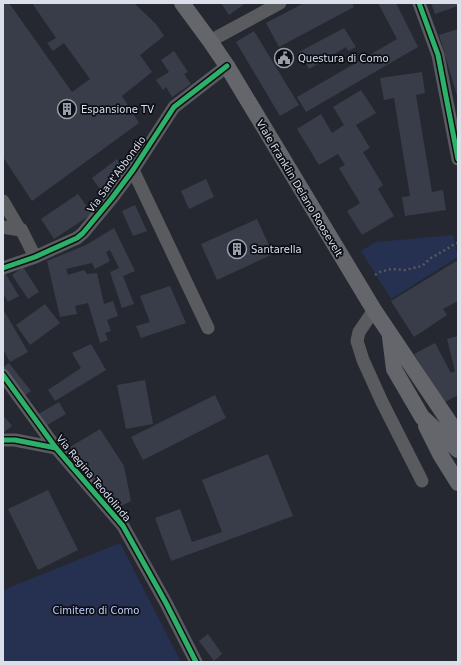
<svg xmlns="http://www.w3.org/2000/svg" width="461" height="665" font-family="'DejaVu Sans',sans-serif">
<rect width="100%" height="100%" fill="#252830"/>
<g fill="#263050">
<polygon points="453,235 458,257 391,299 361,251 376,242"/>
<polygon points="120,543 181,662 3,662 3,590"/>
</g>
<g fill="#393d49">
<polygon points="3,3 9,3 72,92 90,79 64,43 53,51 47,43 56,38 32,3 134,3 156,24 164,36 140,55 152,72 122,96 139,123 32,201 3,157"/>
<polygon points="221,3 246,3 229,15"/>
<polygon points="304,3 352,3 354,7 279,47 266,23"/>
<polygon points="378,3 396,3 418,47 306,112 297,97 397,39"/>
<polygon points="431,3 458,3 458,6 435,14"/>
<polygon points="344,28 356,47 348,51 346,47 309,69 299,52"/>
<polygon points="458,29 458,99 439,35"/>
<polygon points="254,31 299,105 280,116 236,42"/>
<polygon points="174,51 188,72 184,74 191,84 172,97 166,87 163,90 156,80 169,72 161,60"/>
<polygon points="422,72 425,93 416,95 432,192 443,190 446,210 405,216 402,197 410,196 394,98 384,100 380,78"/>
<polygon points="361,90 376,113 356,125 370,148 363,152 383,185 378,189 394,216 362,235 347,211 360,203 339,168 345,165 338,154 319,165 297,129 321,114 332,133 344,125 333,107"/>
<polygon points="117,159 124,168 112,191 105,196 92,178"/>
<polygon points="206,179 214,197 189,209 181,191"/>
<polygon points="78,194 92,214 54,239 41,219"/>
<polygon points="135,205 147,231 133,236 122,211"/>
<polygon points="257,219 273,254 217,280 201,244"/>
<polygon points="114,228 135,271 123,276 134,304 122,308 110,272 119,268 110,250 106,252 110,261 95,269 92,263 66,269 68,275 84,270 87,274 97,273 104,304 113,301 118,316 107,320 111,331 105,333 108,340 100,343 88,303 75,306 77,314 60,317 47,261 86,245"/>
<polygon points="458,260 458,301 443,309 447,315 414,337 391,301"/>
<polygon points="23,267 39,292 28,299 12,275"/>
<polygon points="5,273 19,296 8,302 3,293 3,274"/>
<polygon points="170,286 186,323 141,338 136,326 150,322 140,296"/>
<polygon points="45,304 60,323 30,345 16,325"/>
<polygon points="3,309 28,352 10,362 3,349"/>
<polygon points="458,336 458,395 445,402 414,354 435,343 451,373 455,371 447,339"/>
<polygon points="91,344 106,370 55,401 48,390 81,368 72,353"/>
<polygon points="9,363 31,391 22,397 3,371 3,367"/>
<polygon points="145,380 153,424 126,429 117,385"/>
<polygon points="215,395 226,418 143,460 131,437"/>
<polygon points="59,402 66,414 44,427 37,415"/>
<polygon points="3,415 12,426 3,433"/>
<polygon points="100,429 124,466 131,501 117,508 93,483 70,447"/>
<polygon points="268,454 293,516 171,561 155,518 180,509 192,542 222,532 202,480"/>
<polygon points="48,490 78,550 38,570 8,509"/>
<polygon points="208,634 222,654 214,661 199,641"/>
</g>
<g fill="none" stroke-linecap="round" stroke-linejoin="round">
<polyline stroke="#58595d" stroke-width="2.5" stroke-dasharray="2 3" stroke-linecap="butt" points="375,275 380,272 391,269 405,270 422,266 431,258 455,244 458,243"/>
<g stroke="#5a5b5e" stroke-width="13">
<polyline points="419,3 438,55 458,159"/>
<polyline points="210,41 280,3"/>
<polyline points="133,170 208,328"/>
<polyline points="3,201 20,230 21,229 35,257"/>
<polyline points="3,227 20,230"/>
<polyline points="3,268 35,257 77,238 83,233 112,198 133,170 174,107 227,66"/>
<polyline points="374,310 359,332 357,341 363,360 382,402 422,481"/>
<polyline points="3,375 56,448 123,526 166,603 196,662"/>
<polyline points="3,440 15,440 56,448"/>
</g>
<g stroke="#64666b" stroke-width="16">
<polyline points="182,3 210,41 227,66 374,310 458,435"/>
<polyline points="390,337 394,369 422,417 458,450"/>
<polyline points="426,426 440,454 458,483"/>
</g>
<defs>
<g id="cycleway">
<polyline points="419,3 438,55 458,159"/>
<polyline points="3,268 35,257 77,238 83,233 112,198 133,170 174,107 227,66"/>
<polyline points="3,375 56,448 123,526 166,603 196,662"/>
<polyline points="3,440 15,440 56,448"/>
</g>
</defs>
<use href="#cycleway" stroke="#0d0f16" stroke-width="8"/>
<use href="#cycleway" stroke="#2db169" stroke-width="5"/>
</g>
<defs>
<symbol id="civic-ring" viewBox="-11 -11 22 22"><circle r="9.5" fill="#0d0f16" stroke="#9b9fa9" stroke-width="1.5"/><path d="M-.6-6.5H3V-4.5H.6V-3L4-1V1h2V6H-6V1h2V-1L-.6-3ZM-1.2 2.5V6h2.4V2.5Z" fill="#9b9fa9"/></symbol>
<symbol id="building-ring" viewBox="-11 -11 22 22"><circle r="9.5" fill="#0d0f16" stroke="#9b9fa9" stroke-width="1.5"/><path d="M-4-6H4V6H1V3H-1V6H-4ZM-2.5-4.3h1.7v1.8h-1.7ZM.8-4.3h1.7v1.8H.8ZM-2.5-1h1.7V.8h-1.7ZM.8-1h1.7V.8H.8Z" fill="#9b9fa9"/></symbol>
</defs>
<g fill-rule="evenodd">
<use href="#civic-ring" x="273" y="47" width="22" height="22"/>
<use href="#building-ring" x="56" y="98" width="22" height="22"/>
<use href="#building-ring" x="226" y="238" width="22" height="22"/>
</g>
<g text-anchor="middle" stroke-width="3.5" stroke-linejoin="round" paint-order="stroke">
<g font-size="10" fill="#dbdfea" stroke="#0d0f16" text-anchor="start">
<text x="298" y="62">Questura di Como</text>
<text x="81" y="113">Espansione TV</text>
<text x="251" y="253">Santarella</text>
</g>
<g font-size="10" fill="#dbdfea" stroke="#0d0f16">
<text transform="translate(116 174) rotate(-54)" y="4">Via Sant'Abbondio</text>
<text transform="translate(300 188) rotate(59)" y="4">Viale Franklin Delano Roosevelt</text>
<text transform="translate(94 478) rotate(50)" y="4">Via Regina Teodolinda</text>
</g>
<g font-size="10" fill="#c0cffb" stroke="#0d0f16">
<text x="96" y="614">Cimitero di Como</text>
</g>
</g>
<rect width="461" height="665" fill="none" stroke="#dbdfea" stroke-width="8"/>
</svg>
